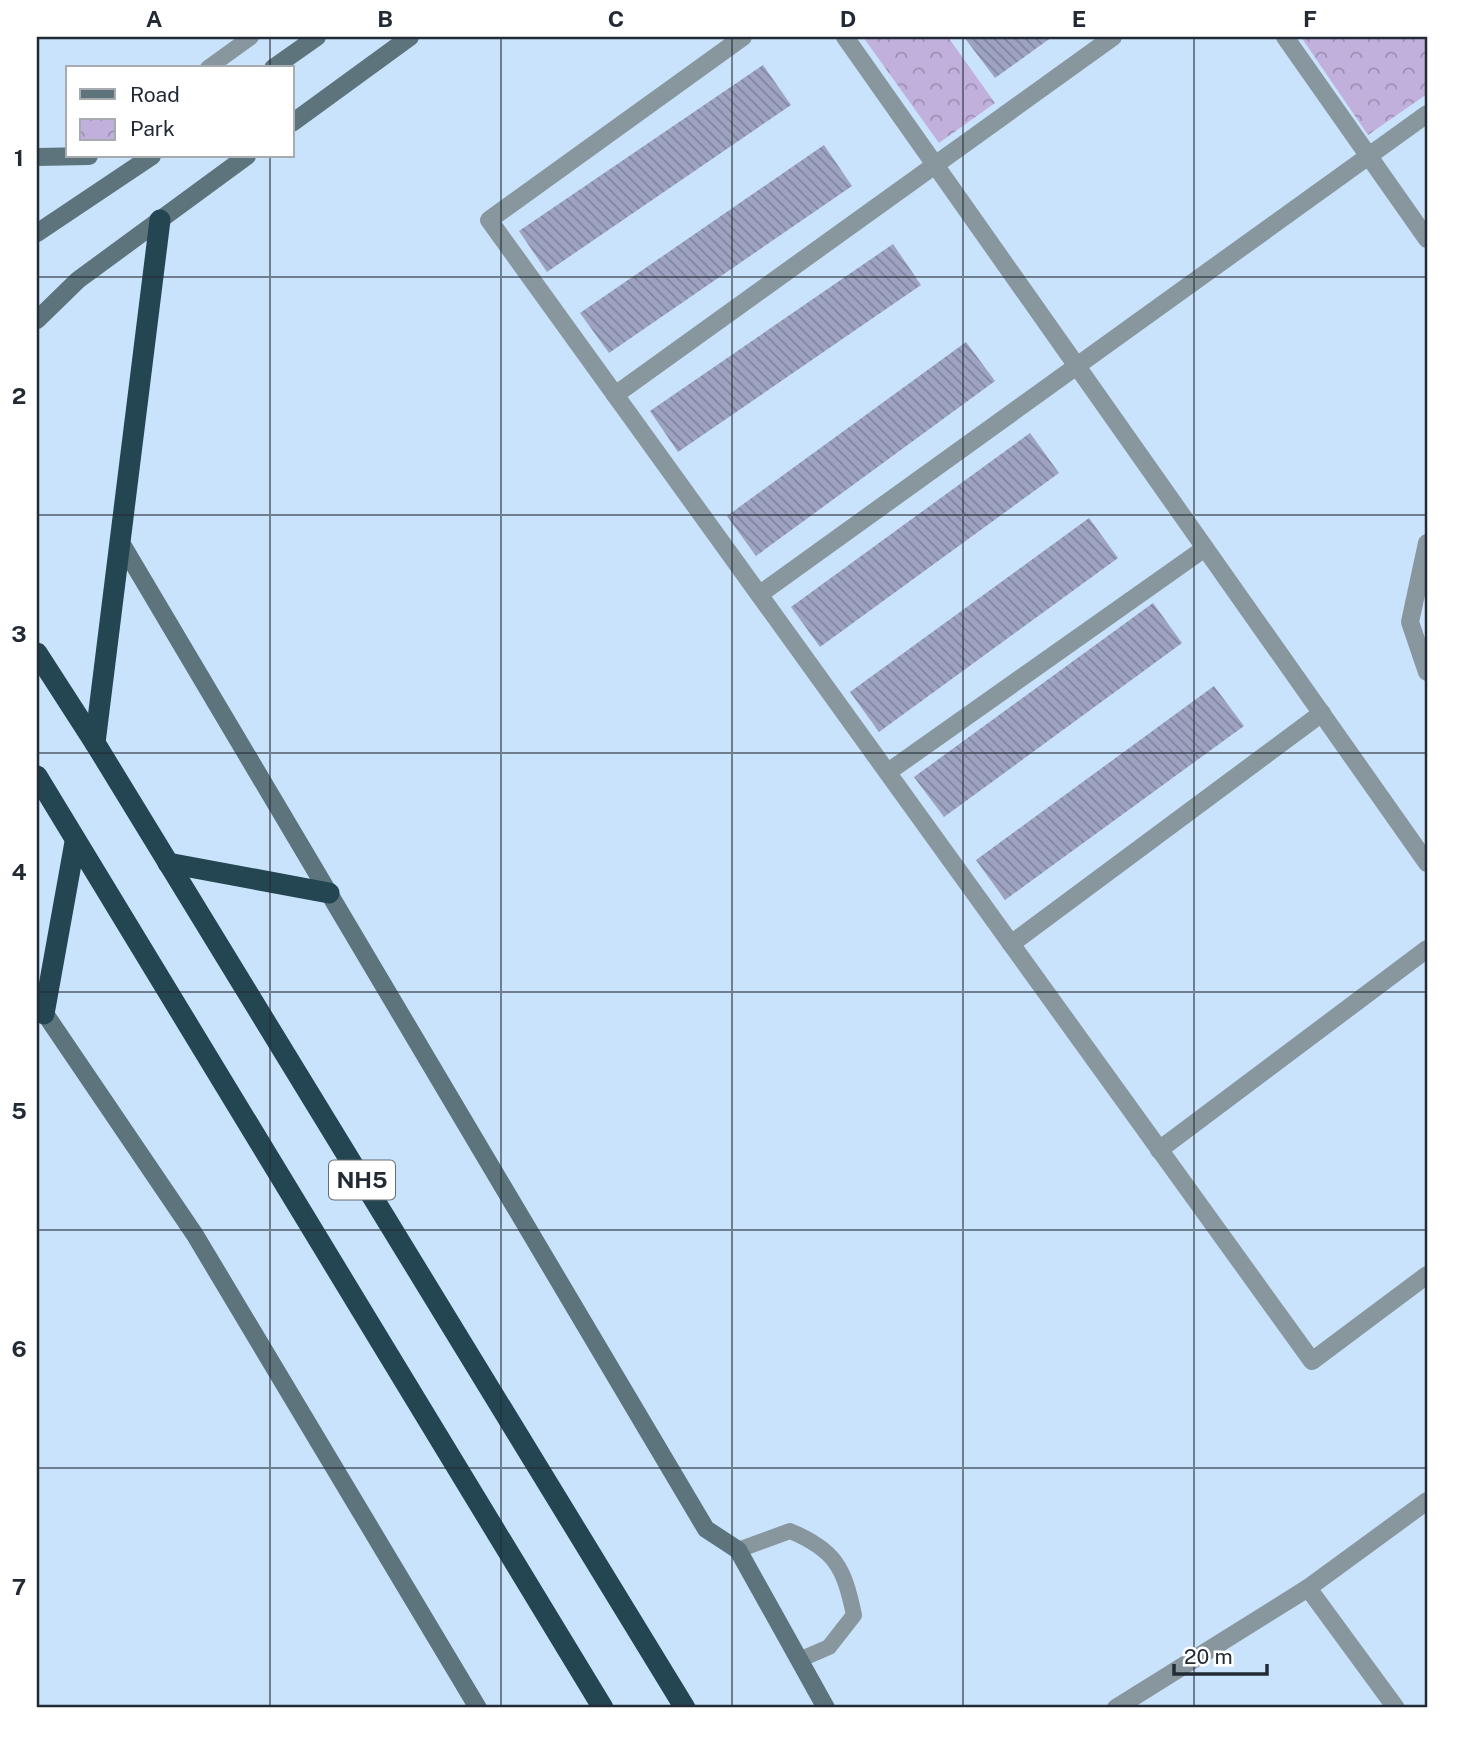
<svg xmlns="http://www.w3.org/2000/svg" width="1464" height="1745" font-family="'Public Sans',sans-serif">
<defs>
<pattern id="park-crowns" width="20" height="18" patternUnits="userSpaceOnUse" patternTransform="scale(1.75)"><rect width="20" height="18" fill="#c2b0dc"/><path d="M2 6a3 3 0 1 1 6 0M12 15a3 3 0 1 1 6 0" fill="none" stroke="#9d8fb3"/></pattern>
<pattern id="building-back-hatch" width="6" height="6" patternUnits="userSpaceOnUse" patternTransform="scale(1.75)"><rect width="6" height="6" fill="#9da3c1"/><path d="M-1 5l2 2M0 0l6 6M5-1l2 2" fill="none" stroke="#80859e"/></pattern>
</defs>
<rect width="100%" height="100%" fill="#cae3fd"/>
<g fill="url(#park-crowns)">
<polygon points="863,37 948,37 995,103 939,143"/>
<polygon points="1301,37 1427,37 1427,94 1368,135"/>
</g>
<g fill="url(#building-back-hatch)">
<polygon points="964,37 1052,37 995,78"/>
<polygon points="763,65 791,105 547,272 519,231"/>
<polygon points="824,145 852,186 609,353 580,313"/>
<polygon points="893,244 921,285 678,452 650,411"/>
<polygon points="966,342 995,381 756,556 727,516"/>
<polygon points="1030,433 1059,473 820,647 791,607"/>
<polygon points="1089,518 1118,558 879,732 850,692"/>
<polygon points="1153,603 1182,643 944,817 914,777"/>
<polygon points="1214,686 1244,726 1005,900 976,860"/>
</g>
<g fill="none" stroke-linecap="round" stroke-linejoin="round">
<g stroke="#87979d" stroke-width="16">
<polyline points="208,68 251,37"/>
<path d="M738,1550L790,1531C835,1550 844,1567 854,1615L829,1647L799,1660"/>
</g>
<g stroke="#87979d" stroke-width="18">
<polyline points="743,37 489,220 1312,1361 1427,1275"/>
<polyline points="845,37 1427,863"/>
<polyline points="1285,37 1427,239"/>
<polyline points="615,395 1113,37"/>
<polyline points="1427,543 1410,622 1427,672"/>
<polyline points="760,594 1427,114"/>
<polyline points="888,772 1205,548"/>
<polyline points="1011,944 1322,713"/>
<polyline points="1159,1150 1427,949"/>
<polyline points="1308,1588 1396,1708"/>
<polyline points="1116,1708 1308,1588 1427,1501"/>
</g>
<g stroke="#5d747d" stroke-width="18">
<polyline points="273,68 317,37"/>
<polyline points="292,123 410,37"/>
<polyline points="37,157 89,156"/>
<polyline points="37,233 152,156"/>
<polyline points="37,320 78,280 247,156"/>
<polyline points="120,541 706,1529 738,1550 826,1708"/>
<polyline points="37,1002 195,1235 478,1708"/>
</g>
<g stroke="#244652" stroke-width="21">
<polyline points="37,653 95,743 685,1708"/>
<polyline points="95,743 160,220"/>
<polyline points="37,776 603,1708"/>
<polyline points="168,863 329,893"/>
<polyline points="44,1014 75,842"/>
</g>
</g>
<path fill="none" stroke="#222b35" stroke-width="2" stroke-opacity="0.55" d="M270,37V68M501,37V1708M732,37V1708M963,37V1708M1194,37V1708M270,156V1708M37,277H1427M37,515H1427M37,753H1427M37,992H1427M37,1230H1427M37,1468H1427"/>
<g text-anchor="middle" stroke-width="7" stroke-linejoin="round" paint-order="stroke">
<rect fill="#fff" stroke="#646b72" stroke-width="2" x="329" y="1160.5" width="66" height="39" rx="5"/>
<g font-size="23" font-weight="bold" fill="#222b35">
<text x="362" y="1188">NH5</text>
</g>
</g>
<rect width="1464" height="1745" fill="none" stroke="#ffffff" stroke-width="77"/>
<rect x="66" y="66" width="228" height="91" fill="#ffffff" stroke="#a7aaae" stroke-width="2"/>
<rect x="80" y="89" width="35" height="10" fill="#5d747d" stroke="#a7aaae" stroke-width="2"/>
<text x="130" y="102" font-size="21" fill="#222b35">Road</text>
<rect x="80" y="119" width="35" height="21" fill="url(#park-crowns)" stroke="#a7aaae" stroke-width="2"/>
<text x="130" y="136" font-size="21" fill="#222b35">Park</text>
<path d="M1174 1664v10h93v-10" fill="none" stroke="#222b35" stroke-width="3.5"/>
<text x="1184" y="1664" font-size="21" fill="#222b35" stroke="#ffffff" stroke-width="5" paint-order="stroke">20 m</text>
<rect x="38" y="38" width="1388" height="1668" fill="none" stroke="#222b35" stroke-width="2.5"/>
<g font-size="23" text-anchor="middle" font-weight="bold" fill="#222b35">
<text x="154" y="27">A</text>
<text x="385" y="27">B</text>
<text x="616" y="27">C</text>
<text x="848" y="27">D</text>
<text x="1079" y="27">E</text>
<text x="1310" y="27">F</text>
<text x="19" y="166">1</text>
<text x="19" y="404">2</text>
<text x="19" y="642">3</text>
<text x="19" y="880">4</text>
<text x="19" y="1119">5</text>
<text x="19" y="1357">6</text>
<text x="19" y="1595">7</text>
</g>
</svg>
